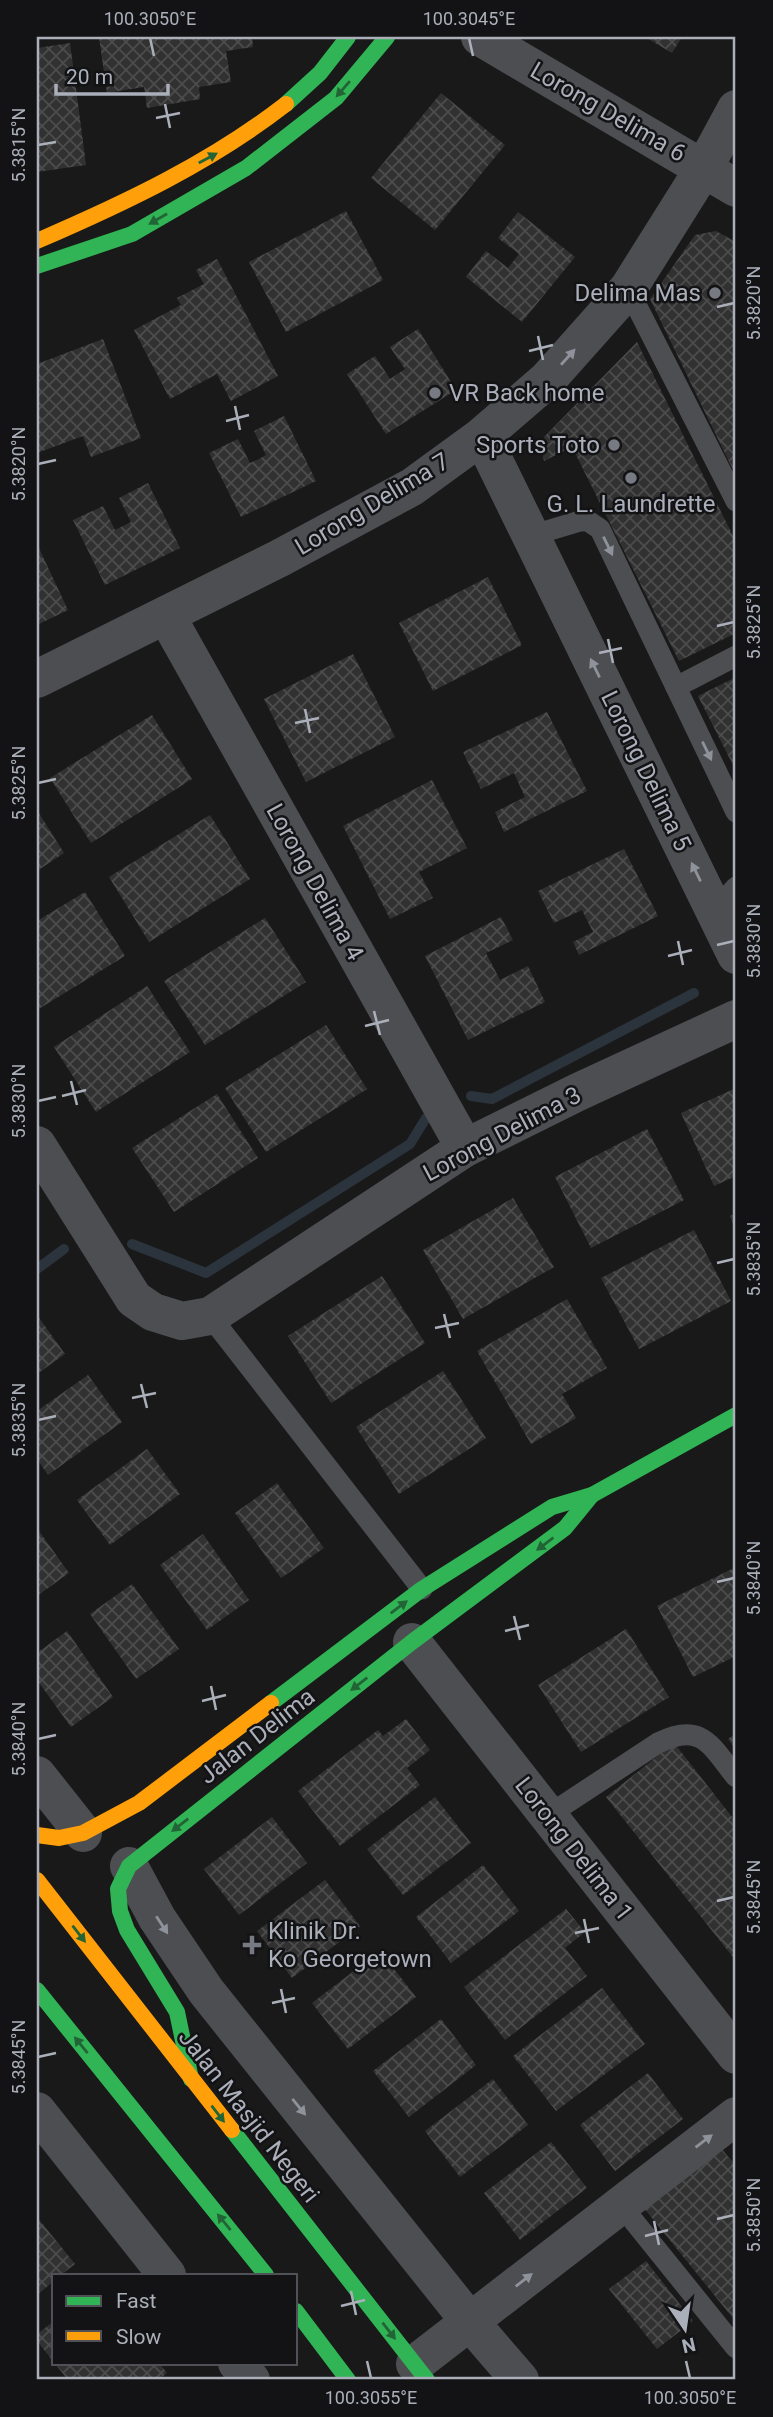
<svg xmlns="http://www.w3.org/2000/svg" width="773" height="2417" font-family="Roboto,sans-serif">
<defs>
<pattern id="building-cross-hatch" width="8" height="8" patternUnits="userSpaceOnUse" patternTransform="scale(1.75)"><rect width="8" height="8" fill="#313131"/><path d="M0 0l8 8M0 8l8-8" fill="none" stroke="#4c4c4d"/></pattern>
</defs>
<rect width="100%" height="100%" fill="#191919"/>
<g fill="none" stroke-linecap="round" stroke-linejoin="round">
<g stroke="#2b343c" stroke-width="10">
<polyline points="471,1096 492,1099 694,993"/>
<polyline points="132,1244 206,1273 410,1144 426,1118"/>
<polyline points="37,1269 64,1249"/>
</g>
</g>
<g fill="url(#building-cross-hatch)">
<polygon points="99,37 252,37 253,47 226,51 231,82 199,87 200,99 147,108 144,87 107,93"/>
<polygon points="645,37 682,37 672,53"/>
<polygon points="70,43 86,165 37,172 37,48"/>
<polygon points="441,93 505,145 435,230 371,178"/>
<polygon points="346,211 383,280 286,332 249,262"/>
<polygon points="518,212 575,257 522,322 466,277 486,251 508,268 519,254 498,238"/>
<polygon points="716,231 736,242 736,476 650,299 695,235"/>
<polygon points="217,259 278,376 231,401 217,374 170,399 134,330 181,305 177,298 204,284 196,270"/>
<polygon points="418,329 456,390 386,434 347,374 375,356 390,379 405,369 390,347"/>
<polygon points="103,339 141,438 91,457 83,436 37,453 37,364"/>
<polygon points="637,342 736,542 736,633 679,661 572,447 544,461 540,444 545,436"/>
<polygon points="284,416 316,481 241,517 209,453 238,439 250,463 259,459 266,455 254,431"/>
<polygon points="148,483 180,548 105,585 73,520 103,506 115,530 131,522 119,498"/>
<polygon points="37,544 68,610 37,625"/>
<polygon points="488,577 522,645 433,691 399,623"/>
<polygon points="353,654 395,737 306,782 264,699"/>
<polygon points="736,677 736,771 698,696"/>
<polygon points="547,712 587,791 504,832 495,812 525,797 514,773 481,789 463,752"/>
<polygon points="152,715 192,779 91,843 50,778"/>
<polygon points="432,780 467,848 419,872 433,898 390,919 343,826"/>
<polygon points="37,810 64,853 37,871"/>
<polygon points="210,815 250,879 149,942 109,877"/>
<polygon points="624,849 658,916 579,955 573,942 593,932 582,910 554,923 538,891"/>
<polygon points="85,892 125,956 37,1010 37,921"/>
<polygon points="501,917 513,940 486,953 500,980 528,966 545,1002 468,1040 425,956"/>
<polygon points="265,918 306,982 205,1045 164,981"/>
<polygon points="147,986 190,1052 96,1112 54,1047"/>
<polygon points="326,1025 367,1089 266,1152 225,1088"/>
<polygon points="736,1088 736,1176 714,1186 681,1113"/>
<polygon points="217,1094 258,1158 174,1212 132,1148"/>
<polygon points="647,1129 684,1200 591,1248 555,1177"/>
<polygon points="513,1198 554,1267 463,1319 423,1250"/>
<polygon points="736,1213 736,1231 730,1216"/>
<polygon points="694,1230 731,1301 639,1349 601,1278"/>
<polygon points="382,1276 425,1343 331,1403 288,1336"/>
<polygon points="567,1299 607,1368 562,1394 576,1418 531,1444 477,1351"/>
<polygon points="37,1315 65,1354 37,1374"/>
<polygon points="443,1371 486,1438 399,1494 356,1427"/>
<polygon points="88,1375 122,1422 48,1475 37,1459 37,1411"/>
<polygon points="147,1449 180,1494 110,1545 77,1500"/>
<polygon points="277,1483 324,1548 281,1578 235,1513"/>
<polygon points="39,1531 69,1573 37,1596 37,1532"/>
<polygon points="203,1534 249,1600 207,1630 160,1565"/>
<polygon points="736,1567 736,1656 693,1677 657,1606"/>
<polygon points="132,1584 179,1649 136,1679 90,1614"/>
<polygon points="626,1629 669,1697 581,1752 538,1685"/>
<polygon points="67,1631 113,1697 71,1727 37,1680 37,1653"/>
<polygon points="406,1719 430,1750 407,1768 420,1785 340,1846 298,1791 378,1730 383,1736"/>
<polygon points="736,1733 736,1750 728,1739"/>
<polygon points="674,1743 736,1822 736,1961 606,1797"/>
<polygon points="435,1797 471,1843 403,1895 367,1849"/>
<polygon points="272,1817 307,1863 239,1915 204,1869"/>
<polygon points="483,1865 519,1911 451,1963 416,1917"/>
<polygon points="325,1880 360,1926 292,1978 257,1931"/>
<polygon points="566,1909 585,1932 565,1948 587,1976 505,2040 464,1987"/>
<polygon points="380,1951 416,1997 348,2049 312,2003"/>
<polygon points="602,1988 645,2044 556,2111 513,2056"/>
<polygon points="441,2019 476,2065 409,2117 373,2071"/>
<polygon points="648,2073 683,2119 615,2171 580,2125"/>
<polygon points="493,2079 528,2125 460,2177 425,2131"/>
<polygon points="551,2142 587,2188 520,2240 484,2193"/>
<polygon points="720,2147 736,2166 736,2322 643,2207"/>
<polygon points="37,2217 75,2264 61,2275 54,2275 54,2281 37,2295"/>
<polygon points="646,2261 693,2321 657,2349 609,2289"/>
<polygon points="54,2321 54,2363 159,2363 167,2373 158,2380 68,2380 37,2341 37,2334"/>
</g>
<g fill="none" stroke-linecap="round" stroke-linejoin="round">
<g stroke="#4d4e52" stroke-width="21">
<polyline points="628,289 736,501"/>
<polyline points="530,536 580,521 588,521 600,529 736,812"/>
<polyline points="676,687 736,656"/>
<polyline points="715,910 736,887"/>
<polyline points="210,1316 422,1589"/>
<path d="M547,1816L658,1743C702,1721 711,1746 736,1777"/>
<polyline points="620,2204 736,2348"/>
</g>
<g stroke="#4d4e52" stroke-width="38">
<polyline points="480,37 736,188"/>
<polyline points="482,436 736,955"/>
<polyline points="166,615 465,1148"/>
<polyline points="37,679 280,558 412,487 482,436 547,380 628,289 704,168 736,109"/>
<polyline points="37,1145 134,1299 153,1312 182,1321 210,1316 465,1148 578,1092 736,1019"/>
<polyline points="412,1642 736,2055"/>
<polyline points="37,1775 83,1833"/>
<polyline points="129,1866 157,1918 206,1991 471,2323 520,2380"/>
<polyline points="37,2111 167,2275"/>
<polyline points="237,2363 251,2380"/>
<polyline points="415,2364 736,2116"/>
</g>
<g stroke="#30b455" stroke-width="16">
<polyline points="286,104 320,73 348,37"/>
<polyline points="37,266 132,234 246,168 336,98 387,37"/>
<polyline points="271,1703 422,1589 552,1507 592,1495 736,1415"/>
<polyline points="37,1990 266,2275"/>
<polyline points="191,2079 177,2012 127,1930 120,1911 118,1889 129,1866 412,1642 565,1528 592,1495"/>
<polyline points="232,2130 427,2380"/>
<polyline points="296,2311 348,2380"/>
</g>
<g stroke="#ff9f0a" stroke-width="16">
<path d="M37,241C125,203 210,163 286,104"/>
<polyline points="37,1835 59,1838 83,1833 139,1803 271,1703"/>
<polyline points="37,1880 232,2130"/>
</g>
</g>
<defs><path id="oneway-solid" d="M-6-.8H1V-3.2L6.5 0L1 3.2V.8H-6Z" transform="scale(1.75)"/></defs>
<g fill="#226435">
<use href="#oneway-solid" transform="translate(343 89) rotate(131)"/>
<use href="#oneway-solid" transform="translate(208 158) rotate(-28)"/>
<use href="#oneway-solid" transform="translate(158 219) rotate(150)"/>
<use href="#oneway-solid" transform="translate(545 1544) rotate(143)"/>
<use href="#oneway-solid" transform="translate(399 1607) rotate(-37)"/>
<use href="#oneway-solid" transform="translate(359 1684) rotate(142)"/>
<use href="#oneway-solid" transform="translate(180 1825) rotate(142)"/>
<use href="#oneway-solid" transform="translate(79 1934) rotate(52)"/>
<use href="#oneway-solid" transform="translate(81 2045) rotate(-129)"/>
<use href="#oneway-solid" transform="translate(218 2114) rotate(52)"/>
<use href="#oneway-solid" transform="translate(224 2222) rotate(-129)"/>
<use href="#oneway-solid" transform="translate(389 2331) rotate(52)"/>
</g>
<g fill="#8e929b">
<use href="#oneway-solid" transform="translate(568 357) rotate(-48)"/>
<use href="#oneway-solid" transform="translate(608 546) rotate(64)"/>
<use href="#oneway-solid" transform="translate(595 668) rotate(-116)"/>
<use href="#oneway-solid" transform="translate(707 751) rotate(64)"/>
<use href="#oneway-solid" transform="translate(696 872) rotate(-116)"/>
<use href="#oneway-solid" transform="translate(162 1925) rotate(57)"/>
<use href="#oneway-solid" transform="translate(299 2107) rotate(51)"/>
<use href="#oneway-solid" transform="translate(704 2141) rotate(-37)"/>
<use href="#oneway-solid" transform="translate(524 2280) rotate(-38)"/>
</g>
<path fill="none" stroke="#aaafba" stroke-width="2.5" d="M150,38L154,56M469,38L473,56M165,104L170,128M156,118L180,113M38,145L56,142M717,307L734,303M538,336L543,360M529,351L553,345M235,406L240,430M226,421L249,415M38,464L56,460M717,626L734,622M608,639L613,663M599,653L622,648M305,709L310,733M295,723L319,718M38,783L56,779M678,941L683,965M717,945L734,941M668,956L692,950M374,1011L380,1035M365,1026L389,1020M71,1081L77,1105M62,1096L86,1090M38,1101L56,1097M717,1263L734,1259M444,1314L450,1338M435,1328L459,1323M141,1384L147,1408M132,1398L156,1393M38,1420L56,1416M717,1582L734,1578M514,1616L520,1640M505,1631L529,1625M211,1686L216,1710M202,1701L226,1695M38,1739L56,1735M717,1901L734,1897M584,1919L589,1943M575,1933L599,1928M281,1989L286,2013M272,2003L295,1998M38,2057L56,2053M717,2219L734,2215M654,2221L659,2245M645,2236L668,2230M351,2291L356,2315M341,2306L365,2300M367,2361L371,2378M686,2361L690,2378"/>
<g fill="#777a82" stroke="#131315" stroke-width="2.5">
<circle cx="715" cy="293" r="7"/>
<circle cx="435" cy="393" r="7"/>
<circle cx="614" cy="445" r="7"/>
<circle cx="631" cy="478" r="7"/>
<path d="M248.5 1934.5h7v7h7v7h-7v7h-7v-7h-7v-7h7z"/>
</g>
<g text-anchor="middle" stroke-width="5" stroke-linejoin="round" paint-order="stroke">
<g font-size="24" fill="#aaafba" stroke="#131315">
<text transform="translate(608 112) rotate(30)" y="8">Lorong Delima 6</text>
<text transform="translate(372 504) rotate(-31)" y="8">Lorong Delima 7</text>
<text transform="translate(646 771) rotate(64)" y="8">Lorong Delima 5</text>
<text transform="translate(315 882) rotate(61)" y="8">Lorong Delima 4</text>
<text transform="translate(502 1134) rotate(-28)" y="8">Lorong Delima 3</text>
<text transform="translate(257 1736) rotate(-38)" y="8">Jalan Delima</text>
<text transform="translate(574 1849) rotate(52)" y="8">Lorong Delima 1</text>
<text transform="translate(249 2116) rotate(52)" y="8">Jalan Masjid Negeri</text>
</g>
<g font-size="24" fill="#aaafba" stroke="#131315" text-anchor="end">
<text x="701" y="301">Delima Mas</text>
<text x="449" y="401" text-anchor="start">VR Back home</text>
<text x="600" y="453">Sports Toto</text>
<text x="631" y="512" text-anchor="middle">G. L. Laundrette</text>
<text x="268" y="1939" text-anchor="start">Klinik Dr.<tspan x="268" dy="28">Ko Georgetown</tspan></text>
</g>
</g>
<rect width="773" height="2417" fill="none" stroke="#131315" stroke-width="77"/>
<rect x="52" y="2274" width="245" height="91" fill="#131315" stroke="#4f5157" stroke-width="2"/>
<rect x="66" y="2296" width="35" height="10" fill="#30b455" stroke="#4f5157" stroke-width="2"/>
<text x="116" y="2308" font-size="21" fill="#aaafba">Fast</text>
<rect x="66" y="2331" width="35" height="10" fill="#ff9f0a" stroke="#4f5157" stroke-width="2"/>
<text x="116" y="2344" font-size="21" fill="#aaafba">Slow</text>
<g transform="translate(685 2329) rotate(167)" stroke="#131315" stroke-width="5" paint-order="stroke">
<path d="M0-5L12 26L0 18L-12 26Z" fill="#aaafba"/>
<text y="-10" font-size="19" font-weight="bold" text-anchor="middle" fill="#aaafba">N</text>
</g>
<path d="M56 84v10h112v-10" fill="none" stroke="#aaafba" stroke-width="3.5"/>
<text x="66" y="84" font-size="21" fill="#aaafba" stroke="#131315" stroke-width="5" paint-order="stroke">20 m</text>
<rect x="38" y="38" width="696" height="2340" fill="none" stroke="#aaafba" stroke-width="2.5"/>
<g font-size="18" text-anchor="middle" fill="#aaafba">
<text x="150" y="25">100.3050°E</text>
<text x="469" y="25">100.3045°E</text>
<text transform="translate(19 145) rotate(-90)" y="6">5.3815°N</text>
<text transform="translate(754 303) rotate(-90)" y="6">5.3820°N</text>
<text transform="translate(19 464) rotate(-90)" y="6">5.3820°N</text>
<text transform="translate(754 622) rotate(-90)" y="6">5.3825°N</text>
<text transform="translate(19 783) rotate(-90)" y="6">5.3825°N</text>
<text transform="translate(754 941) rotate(-90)" y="6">5.3830°N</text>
<text transform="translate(19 1101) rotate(-90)" y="6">5.3830°N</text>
<text transform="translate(754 1259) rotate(-90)" y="6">5.3835°N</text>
<text transform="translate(19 1420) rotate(-90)" y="6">5.3835°N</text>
<text transform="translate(754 1578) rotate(-90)" y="6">5.3840°N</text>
<text transform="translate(19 1739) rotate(-90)" y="6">5.3840°N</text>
<text transform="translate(754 1897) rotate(-90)" y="6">5.3845°N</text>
<text transform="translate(19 2057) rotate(-90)" y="6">5.3845°N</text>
<text transform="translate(754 2215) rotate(-90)" y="6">5.3850°N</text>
<text x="371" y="2404">100.3055°E</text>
<text x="690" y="2404">100.3050°E</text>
</g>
</svg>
